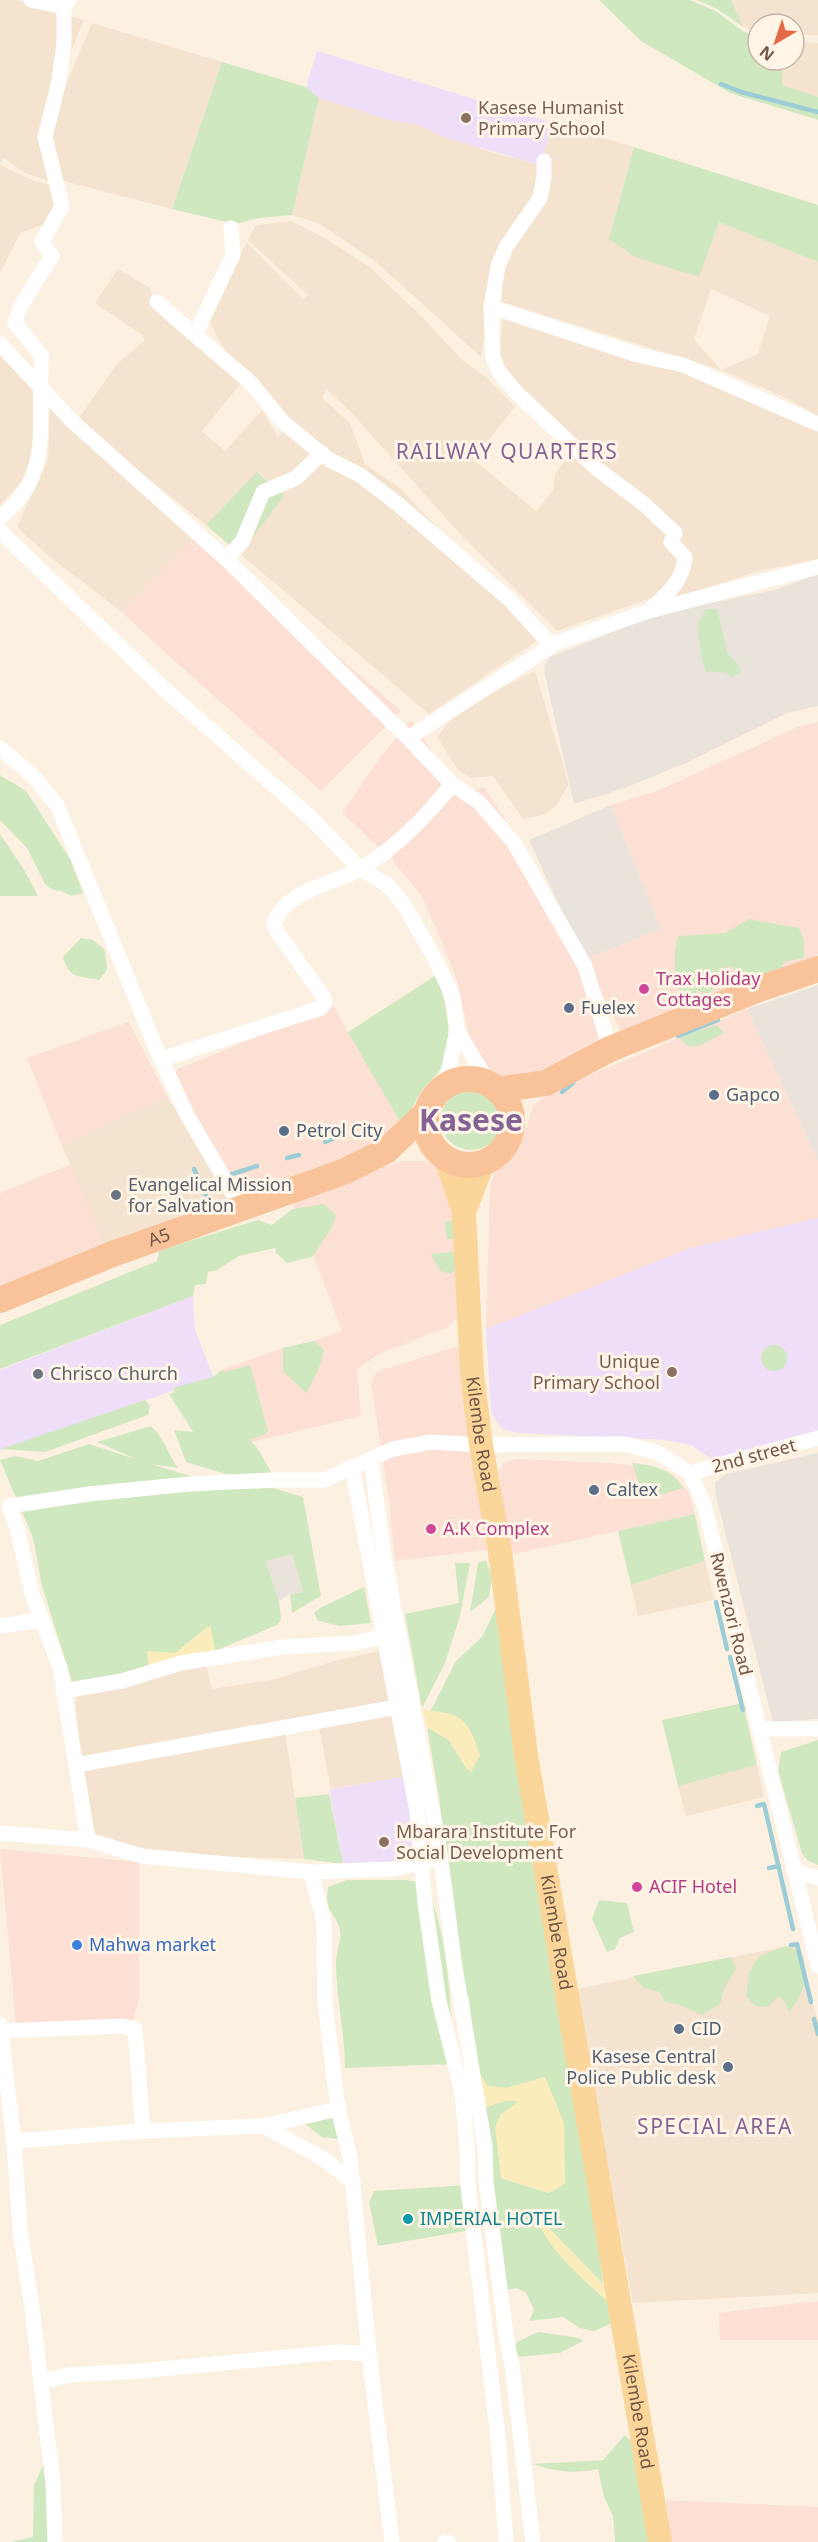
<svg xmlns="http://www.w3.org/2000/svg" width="818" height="2542" font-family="'Noto Sans',sans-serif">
<rect width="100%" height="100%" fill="#fcf1e1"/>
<g fill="#f3e3cf" fill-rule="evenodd">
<polygon points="0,0 16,0 84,20 39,128 50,181 25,173 4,158 0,163"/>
<polygon points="731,0 818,0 818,35 794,35 794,24 758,24 758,31 743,27"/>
<polygon points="92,23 222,62 172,209 60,180 47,130"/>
<polygon points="794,41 818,43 818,98 781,85 782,60 794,60"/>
<path d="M319,98L395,121L417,124L488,151L539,165L553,123L634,147L609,239L719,222L818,262V416L784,397L721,370L502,302L501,264L535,196L494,255L490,304L481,357L376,262L318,223L292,215ZM711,289L770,316L758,354L721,370L694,339Z"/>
<polygon points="0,165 34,181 50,185 58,219 20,233 0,273"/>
<polygon points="292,221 330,241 371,268 427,322 462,360 486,377 515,407 473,459 536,511 553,490 555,474 571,452 667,533 681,555 675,579 660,595 557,631 462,536 349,410 326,389 322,398 350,423 365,464 401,489 541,638 429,714 240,554 283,494 258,472 206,525 77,421 117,364 145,340 142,335 95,303 118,269 150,288 153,299 242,382 202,431 225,451 262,410 278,437 287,425 222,346 204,311 247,243 303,299 308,295 248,240 256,225"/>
<polygon points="504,311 667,364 818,430 818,559 758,571 674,599 685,563 673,531 518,384 501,361 499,350"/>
<polygon points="0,352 35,389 36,458 23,480 0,505"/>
<polygon points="50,405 198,535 122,612 49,556 20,530 18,525 48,459"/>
<polygon points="535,671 569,784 556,806 543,815 523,819 495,779 491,776 471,778 458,770 437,737 453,717 491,693"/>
<polygon points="167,1097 187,1124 232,1201 108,1253 62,1146"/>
<polygon points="705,1561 714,1600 638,1616 631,1585"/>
<polygon points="392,1648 402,1706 80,1758 75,1691 205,1660 212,1689 276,1679 334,1661"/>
<polygon points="405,1712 413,1775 331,1789 319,1727"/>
<polygon points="285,1732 304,1859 207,1856 95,1846 83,1766"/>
<polygon points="757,1765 764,1797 686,1816 678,1786"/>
<polygon points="797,1944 818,2022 818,2293 633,2303 576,1989"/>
</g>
<g fill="#fce0d4">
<polygon points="198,535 401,711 321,791 170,657 122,612"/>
<polygon points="411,720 453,782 380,848 342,813 380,757"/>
<polygon points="818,722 818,955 785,966 626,1041 584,960 661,929 611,805 657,791 798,727"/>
<polygon points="484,787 514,833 616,1045 516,1081 499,1076 483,1064 471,1044 457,981 442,942 421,895 393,861 392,854 427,824 454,795"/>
<polygon points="334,1006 348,1032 376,1053 402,1125 368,1150 247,1200 190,1127 173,1076 178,1069"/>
<polygon points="747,1009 818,1161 818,1218 691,1248 486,1329 490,1187 496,1169 521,1145 533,1106 550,1092"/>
<polygon points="129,1022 167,1097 62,1146 27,1058"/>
<polygon points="402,1161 424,1161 445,1168 464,1193 462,1312 449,1326 379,1354 357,1369 361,1416 252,1442 222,1370 283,1348 314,1341 342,1331 292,1200"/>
<polygon points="71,1164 108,1253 0,1297 0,1193"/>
<polygon points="454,1347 468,1353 493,1549 395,1561 389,1500 371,1383 377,1372"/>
<polygon points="517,1459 609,1463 659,1468 674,1475 689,1493 695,1514 509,1555 499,1471 503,1463"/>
<polygon points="0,1849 139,1862 139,1999 132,2027 16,2024"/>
<polygon points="818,2301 818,2340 720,2340 719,2313"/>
<polygon points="666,2500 818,2507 818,2542 671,2542"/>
</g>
<g fill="#eae3dc">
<polygon points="818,574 818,706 787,713 686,763 622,789 574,804 545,675 544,666 550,657 660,613 775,590"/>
<polygon points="611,805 661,929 584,960 529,840"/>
<polygon points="818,985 818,1161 747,1009"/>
<polygon points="818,1453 818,1719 773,1722 716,1496 715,1483 726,1474"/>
<polygon points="292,1554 303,1592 289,1594 279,1601 266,1561"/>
</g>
<g fill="#eedef8">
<polygon points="317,51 553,123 540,165 441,136 417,124 393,121 319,98 306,87"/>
<polygon points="818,1218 818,1434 713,1460 691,1445 666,1440 519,1433 502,1429 495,1419 491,1411 486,1329 691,1248"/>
<polygon points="193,1296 195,1329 213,1377 0,1450 0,1370"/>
<polygon points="413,1775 418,1861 343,1864 329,1790"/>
</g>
<g fill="#d0e8c0">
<polygon points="599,0 690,0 716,11 744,32 758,35 758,60 782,60 782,85 818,97 818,120 730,93 641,41"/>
<polygon points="697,0 731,0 743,27 717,9"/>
<polygon points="222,62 306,87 319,98 292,215 259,218 235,224 172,209"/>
<polygon points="634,147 818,205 818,262 719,222 699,277 635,257 609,239"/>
<polygon points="257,472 283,494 283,497 240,554 206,525"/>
<polygon points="706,609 717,609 728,654 738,664 741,673 732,677 723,672 706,672 702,660 697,626"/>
<polygon points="0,775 26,791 70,859 83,893 71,896 61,891 53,890 45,884 27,848 0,820"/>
<polygon points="0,834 23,868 38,896 0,896"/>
<path d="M749,919L799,928L804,941V958L784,962L780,973L751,985L730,966L722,975L719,984L707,995L697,990L691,1005L683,1002C674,977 672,962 678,936L725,933Z"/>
<path d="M81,938L93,940L105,950L107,970L99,980C79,976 69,979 63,957Z"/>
<path d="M438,974C444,1004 456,1037 442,1066C437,1077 427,1083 421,1092C414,1103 410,1115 402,1125L348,1032Z"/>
<polygon points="718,1025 724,1033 701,1045 689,1047 678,1036"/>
<circle cx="471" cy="1120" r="30"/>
<polygon points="324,1204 336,1215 331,1229 312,1257 287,1263 276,1253 275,1248 239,1256 217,1270 208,1272 206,1284 195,1285 193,1296 0,1369 0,1325 157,1261 159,1252 167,1248 258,1220 272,1225 292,1209"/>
<polygon points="456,1220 457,1268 451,1274 440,1271 431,1254 454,1252 453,1239 447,1239 445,1221"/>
<polygon points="314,1341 324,1350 318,1371 306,1393 283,1371 283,1348"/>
<circle cx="774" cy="1358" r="13"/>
<polygon points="250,1365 268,1431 262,1436 250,1439 260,1452 272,1474 236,1477 186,1462 174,1430 193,1432 169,1394 175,1392 173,1388 213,1377 222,1370 225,1372"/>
<polygon points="145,1400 150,1406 148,1415 45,1452 1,1449"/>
<path d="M151,1426C164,1437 168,1454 178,1468L151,1464L233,1489L273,1488L303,1497L321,1596L292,1613L290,1594L303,1592L292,1554L266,1561L279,1601L281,1620L277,1625L215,1651L210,1626L190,1643L149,1670L73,1685L42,1586L33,1538L0,1460L16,1456L38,1461L89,1444L138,1460L97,1442Z"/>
<path d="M632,1463C656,1466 669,1468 683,1488L645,1500Z"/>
<polygon points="695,1514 705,1561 631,1585 618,1531"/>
<polygon points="486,1560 492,1577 489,1597 470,1612 478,1563"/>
<polygon points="455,1563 470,1563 460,1616 445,1663 422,1708 405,1614 459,1603"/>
<polygon points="364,1587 371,1623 340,1626 318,1621 314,1613 320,1608"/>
<path d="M497,1606L526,1827L597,2226L603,2284L540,2219L596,2290L613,2307V2323L594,2331L580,2328L563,2317L529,2321L534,2310L526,2293L517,2288L500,2291L483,2108C495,2105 507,2097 519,2102L501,2114V2178L549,2193L545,2077L507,2088L488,2086L477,2071L469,1999L459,1972L439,1797L427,1727L449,1740L466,1768L448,1713L430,1712L456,1661L482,1637Z"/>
<polygon points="743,1703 757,1765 678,1786 662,1720"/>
<polygon points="818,1740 818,1865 808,1861 802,1853 778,1771 781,1752"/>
<polygon points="329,1794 343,1864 304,1859 295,1798"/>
<path d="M347,1880H406L425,1883C450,1938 450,2004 454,2064L345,2068C345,2033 336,1998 336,1962C336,1952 342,1939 340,1930C335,1910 324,1914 328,1887Z"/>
<polygon points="599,1900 627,1903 634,1932 620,1938 615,1949 607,1952 592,1919"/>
<path d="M786,1946L802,1953C809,1977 805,1993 789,2012L785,2002L779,1996L768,2007L756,2006L746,1997L749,1973L759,1956Z"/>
<polygon points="731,1957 736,1968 724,1989 720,2004 702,2015 677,2004 665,2002 660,1992 644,1988 633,1976"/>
<polygon points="335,2106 345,2140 322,2137 300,2120"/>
<polygon points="468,2185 477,2229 378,2246 369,2202 374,2191"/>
<polygon points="538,2332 579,2338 583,2341 560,2353 517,2357 512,2348 517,2342"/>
<path d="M625,2435L633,2443L653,2542H615L613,2516L604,2497L598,2469C575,2474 556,2472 533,2464L603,2460Z"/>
<polygon points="48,2454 60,2542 11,2542 33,2537 34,2485"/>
</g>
<g fill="#fbedbb">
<polygon points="210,1625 215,1651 149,1670 147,1651 175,1653"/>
<path d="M422,1708C430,1712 437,1711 446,1713C469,1717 473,1736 480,1755L471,1772L466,1768L449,1740L427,1727Z"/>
<path d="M477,2071L488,2086L507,2088L545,2077L564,2123L565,2184L549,2193L501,2178L495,2127L501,2114L518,2102C507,2097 495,2105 483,2108Z"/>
<path d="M539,2218L603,2284L613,2307C593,2287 541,2246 539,2218Z"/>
</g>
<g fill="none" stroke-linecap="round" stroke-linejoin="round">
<g stroke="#9ccdd6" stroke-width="4.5">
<polyline points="721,84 741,92 818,112"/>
<polyline points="678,1036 718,1020"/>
<polyline points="562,1092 573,1083"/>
<polyline points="325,1142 338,1137"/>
<polyline points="287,1158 299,1155"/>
<polyline points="194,1169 207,1198"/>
<polyline points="232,1174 257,1166"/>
<polyline points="189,1189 202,1185"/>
<polyline points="716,1602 727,1649"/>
<polyline points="730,1657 743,1710"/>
<polyline points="757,1806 764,1804 793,1929"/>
<polyline points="769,1868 779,1866"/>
<polyline points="791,1945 797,1944 811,2002"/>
<polyline points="814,2019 818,2034"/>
</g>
<g stroke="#fff" stroke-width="15">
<polyline points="31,0 64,7"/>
<path d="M544,161V177L540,198L506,247L498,266L491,307L493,357L499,372L517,393L596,468L644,504L675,533L671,542L685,557C683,582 666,595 649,611"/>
<polyline points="231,228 233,255 195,335 251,383 283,422 328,459 360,475 399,505 509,599 551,645"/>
<polyline points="157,302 195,335"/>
<polyline points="491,307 638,355 683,365 818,424"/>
<polyline points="0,344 71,420 226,559 408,738 452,784"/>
<path d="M0,518C57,473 35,418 42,356L15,323L20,307L52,256L42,242L62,206L45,137L58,85L64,45V7L69,0"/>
<polyline points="0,531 162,687 311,818 360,869 388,885 405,906 434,957 453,997 457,1030 445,1086"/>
<polyline points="226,559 242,542 263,492 296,478 322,453"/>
<polyline points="408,738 556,643 649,611 818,567"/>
<polyline points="0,748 31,774 57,805 156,1048 186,1113 242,1209"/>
<polyline points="457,1030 490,1085"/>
<path d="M162,1059L321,1008L325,1002L323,996L278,933L274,925C284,889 333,885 360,869C396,848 426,817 452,784L479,802L514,843L585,966L610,1049"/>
<polyline points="371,1460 383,1550 439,1846 455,1967 485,2147 486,2182 507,2342 512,2365 533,2542"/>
<polyline points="352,1467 417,1811 425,1903 439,2001 462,2092 467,2147 468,2186 498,2437 506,2542"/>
<polyline points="690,1473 818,1438"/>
<polyline points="0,1626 41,1620"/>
<polyline points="63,1691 122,1681 181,1663 283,1647 355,1643 385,1636 393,1632"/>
<polyline points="759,1729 818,1729"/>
<polyline points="76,1765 397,1707"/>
<polyline points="0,1833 88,1840 142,1856 311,1872 393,1869 432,1860"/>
<polyline points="88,1840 60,1668 32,1594 17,1528 9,1506 89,1494 190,1484 272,1480 324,1480 393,1449 431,1442 481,1445 625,1444 658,1453 690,1473 704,1504 818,1966"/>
<polyline points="794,1871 818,1878"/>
<polyline points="311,1872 324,1922 325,2002 338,2109 350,2157 369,2354 392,2542"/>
<polyline points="0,2024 14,2141 20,2231 31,2300 53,2483 55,2542"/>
<polyline points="1,2031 123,2026 135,2029 143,2131"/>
<polyline points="263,2126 338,2109"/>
<polyline points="14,2141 143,2131 263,2126 324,2159 353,2182"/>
<polyline points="41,2382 69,2375 140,2371 339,2352 369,2354"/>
<polyline points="445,2542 449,2542"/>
</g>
<g stroke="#fad69a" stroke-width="24">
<path id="s1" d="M446,1159L464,1212L472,1374L481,1445L500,1552L526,1755L660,2542"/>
<polyline points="464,1212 483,1163"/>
</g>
<g stroke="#f8c399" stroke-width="26">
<circle cx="469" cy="1122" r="43"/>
<polyline points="497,1090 546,1083 610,1049 759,989 818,969"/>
<path id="s2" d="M0,1300L110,1255L343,1172L386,1151L427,1112"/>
</g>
</g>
<g fill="#8d6e63" stroke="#fff5e7" stroke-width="2">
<circle cx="466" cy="118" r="6"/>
<circle cx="672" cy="1372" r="6"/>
<circle cx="384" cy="1842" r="6"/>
</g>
<g fill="#d1479c" stroke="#fff5e7" stroke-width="2">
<circle cx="644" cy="989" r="6"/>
<circle cx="431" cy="1529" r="6"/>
<circle cx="637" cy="1887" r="6"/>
</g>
<g fill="#5c6f8a" stroke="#fff5e7" stroke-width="2">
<circle cx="569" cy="1008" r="6"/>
<circle cx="714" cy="1095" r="6"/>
<circle cx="284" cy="1131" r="6"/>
<circle cx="594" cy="1490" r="6"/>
<circle cx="679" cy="2029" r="6"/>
<circle cx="728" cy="2067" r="6"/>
</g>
<g fill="#6b7280" stroke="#fff5e7" stroke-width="2">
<circle cx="116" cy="1195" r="6"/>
<circle cx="38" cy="1374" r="6"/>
</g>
<circle fill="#3f7fe0" stroke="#fff5e7" stroke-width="2" cx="77" cy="1945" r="6"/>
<circle fill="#0f9aa8" stroke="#fff5e7" stroke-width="2" cx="408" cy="2219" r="6"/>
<g text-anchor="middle" stroke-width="6" stroke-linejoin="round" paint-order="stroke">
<g font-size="18" fill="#785e54" stroke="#fff5e7" text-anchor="start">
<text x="478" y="114">Kasese Humanist<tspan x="478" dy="21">Primary School</tspan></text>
<text x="660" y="1368" text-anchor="end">Unique<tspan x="660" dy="21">Primary School</tspan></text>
<text x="396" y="1838">Mbarara Institute For<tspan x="396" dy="21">Social Development</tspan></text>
</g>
<g font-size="18" fill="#b23c85" stroke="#fff5e7" text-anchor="start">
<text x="656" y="985">Trax Holiday<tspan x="656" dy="21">Cottages</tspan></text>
<text x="443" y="1535">A.K Complex</text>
<text x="649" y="1893">ACIF Hotel</text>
</g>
<g font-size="18" fill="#4e5e75" stroke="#fff5e7" text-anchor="start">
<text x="581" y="1014">Fuelex</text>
<text x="726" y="1101">Gapco</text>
<text x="296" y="1137">Petrol City</text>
<text x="606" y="1496">Caltex</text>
<text x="691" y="2035">CID</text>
<text x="716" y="2063" text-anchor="end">Kasese Central<tspan x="716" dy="21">Police Public desk</tspan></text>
</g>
<g font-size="18" fill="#5b616d" stroke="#fff5e7" text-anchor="start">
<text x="128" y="1191">Evangelical Mission<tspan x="128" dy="21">for Salvation</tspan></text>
<text x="50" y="1380">Chrisco Church</text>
</g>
<g font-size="18" fill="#725748" stroke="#fff5e7">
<text dy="6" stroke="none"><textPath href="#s2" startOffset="171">A5</textPath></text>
<text dy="6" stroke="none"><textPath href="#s1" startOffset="279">Kilembe Road</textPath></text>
<text transform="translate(754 1456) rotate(-15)" y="6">2nd street</text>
<text transform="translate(731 1614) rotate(76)" y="6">Rwenzori Road</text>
<text dy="6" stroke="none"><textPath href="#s1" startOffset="783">Kilembe Road</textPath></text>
<text dy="6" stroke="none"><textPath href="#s1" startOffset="1269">Kilembe Road</textPath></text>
</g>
<g font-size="18" fill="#366cbe" stroke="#fff5e7" text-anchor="start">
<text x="89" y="1951">Mahwa market</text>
</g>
<g font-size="18" fill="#0d838f" stroke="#fff5e7" text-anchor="start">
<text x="420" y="2225">IMPERIAL HOTEL</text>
</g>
<g font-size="21" letter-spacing="1.5" fill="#856495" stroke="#fff5e7">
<text x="507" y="459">RAILWAY QUARTERS</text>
<text x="715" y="2134">SPECIAL AREA</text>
</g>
<g font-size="30" font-weight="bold" fill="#856495" stroke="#fff5e7">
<text x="471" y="1131">Kasese</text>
</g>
</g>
<g transform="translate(776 42) rotate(219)"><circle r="28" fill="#fff5e7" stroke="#c7b6a7" stroke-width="1.5"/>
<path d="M0-4.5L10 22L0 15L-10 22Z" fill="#e46a47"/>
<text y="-9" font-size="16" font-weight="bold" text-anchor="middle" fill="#725748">N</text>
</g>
</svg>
